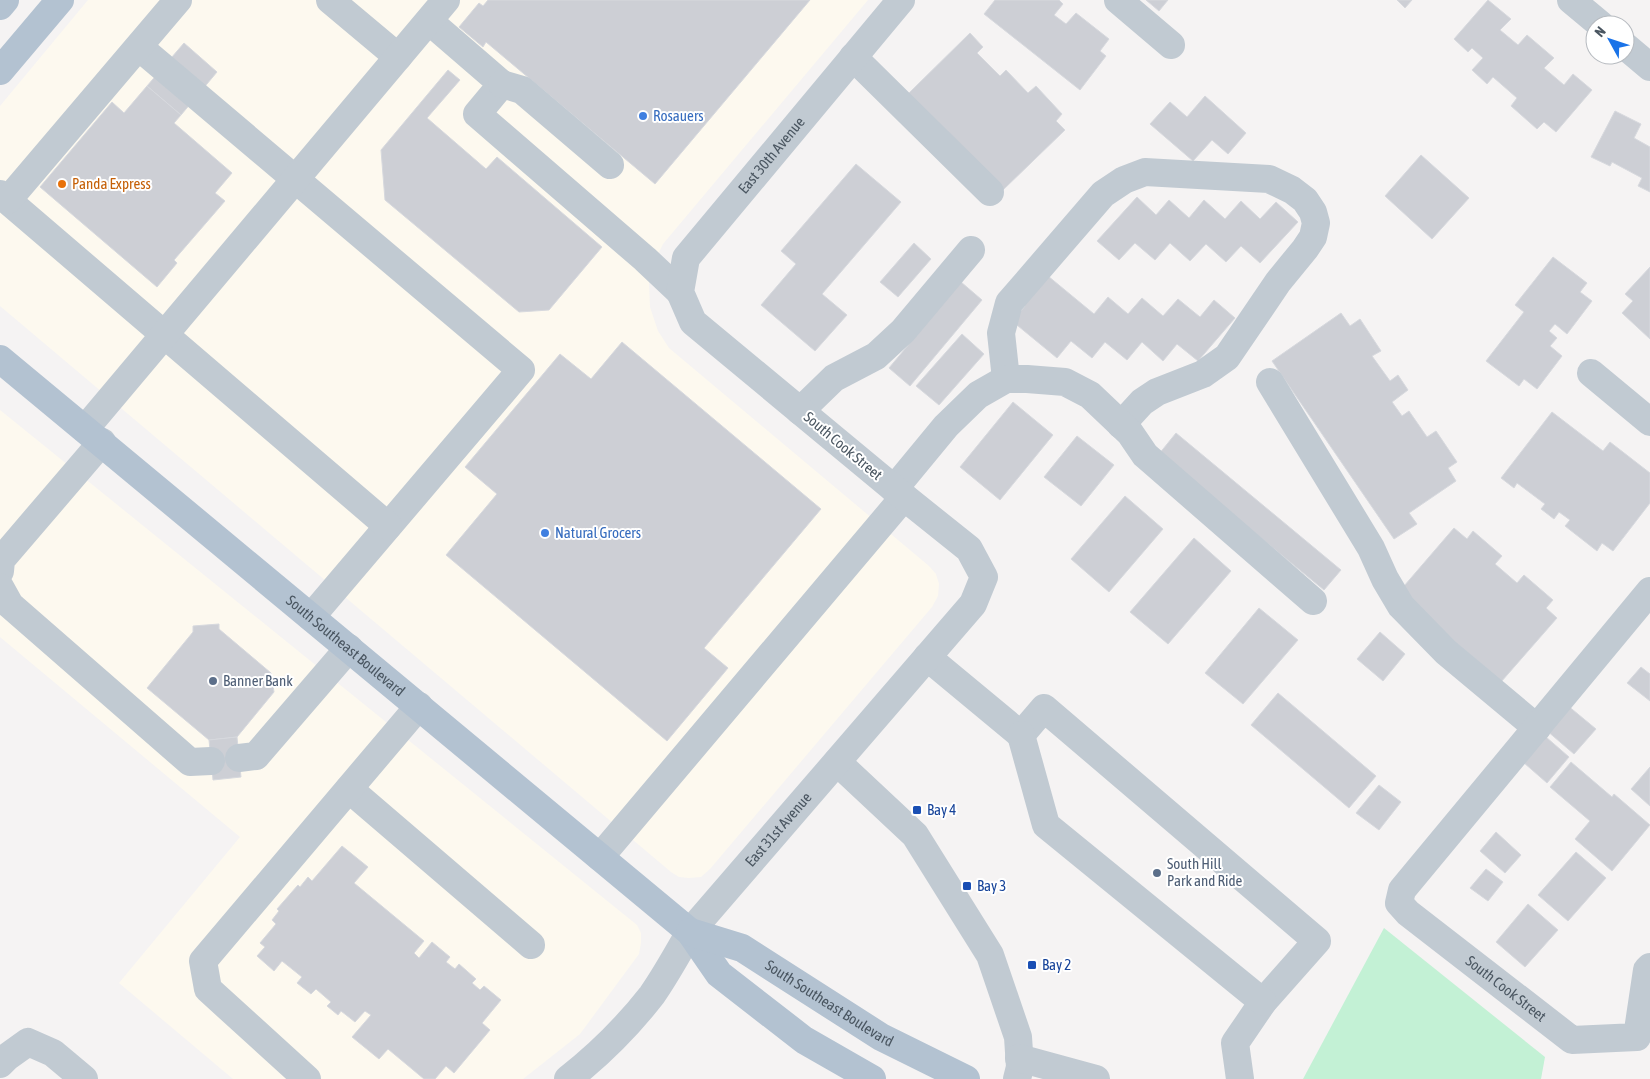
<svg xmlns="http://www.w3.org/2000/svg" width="1650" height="1079" font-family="'Asap Condensed',sans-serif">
<rect width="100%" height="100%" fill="#f5f3f3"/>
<g fill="#fdf9ef">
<polygon points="88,0 868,0 663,244 654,262 649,283 650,307 658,331 669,348 929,566 936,574 939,584 938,596 932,607 710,869 701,877 689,878 679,877 671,872 0,306 0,106"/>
<polygon points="0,410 637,925 641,933 641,943 639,954 580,1034 523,1079 233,1079 119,983 240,837 0,637"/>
</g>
<polygon fill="#c3f1d5" points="1384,928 1545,1057 1541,1079 1303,1079"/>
<g fill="#cdcfd5" stroke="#d7d9de">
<polygon points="488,0 810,0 655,184 486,42 483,47 459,27 479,3 483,6"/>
<polygon points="995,0 1059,0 1063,4 1054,15 1066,24 1076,13 1109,39 1100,51 1106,56 1080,90 984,14"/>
<polygon points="1146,0 1168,0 1159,11"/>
<polygon points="1397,0 1412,0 1405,8"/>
<polygon points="1488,0 1511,19 1500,30 1518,45 1527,35 1554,58 1544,68 1564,85 1573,74 1592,90 1556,132 1544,122 1537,129 1511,106 1517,98 1493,77 1487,84 1472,70 1483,58 1472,48 1468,52 1454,39"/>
<polygon points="970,33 983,47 977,53 1000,76 1006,70 1028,93 1036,86 1062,114 1056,121 1065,130 1003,190 908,94"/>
<polygon points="184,43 217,72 181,115 147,86"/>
<polygon points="448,70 460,80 427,118 486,169 497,157 602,247 549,310 519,312 385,200 381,150"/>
<polygon points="147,86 181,115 174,123 232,173 215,193 225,201 174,260 177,263 157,287 40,187 112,102 124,113"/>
<polygon points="1205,96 1246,133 1228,154 1212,140 1193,161 1150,124 1170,102 1187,117"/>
<polygon points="1615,111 1641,124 1634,138 1650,147 1650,192 1638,186 1642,178 1612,162 1610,166 1591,157"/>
<polygon points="1421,155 1469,198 1432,239 1385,196"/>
<polygon points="856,164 901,202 822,294 847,315 815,351 761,305 796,264 781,251"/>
<polygon points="1137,197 1156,215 1169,200 1189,218 1204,200 1225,219 1241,201 1260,219 1276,202 1298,222 1260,263 1241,246 1226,262 1206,244 1190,261 1170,243 1155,260 1135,243 1119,260 1097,241"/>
<polygon points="914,243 931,259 898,297 880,282"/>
<polygon points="1553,257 1587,283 1580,292 1592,301 1567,334 1555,324 1549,331 1557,338 1550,346 1562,356 1537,389 1524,379 1519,386 1486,361 1524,312 1515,305"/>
<polygon points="1650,267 1650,339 1622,313 1633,301 1625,294"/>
<polygon points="1048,276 1094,314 1108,297 1128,314 1142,298 1163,316 1178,299 1200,317 1214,300 1235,318 1198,361 1177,344 1163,361 1142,342 1127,360 1105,342 1092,358 1071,341 1057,358 1012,321 1025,306 1023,305"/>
<polygon points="961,282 982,300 910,386 889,368"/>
<polygon points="1341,313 1350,326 1360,319 1381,351 1372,356 1390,381 1398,375 1408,390 1392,402 1402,416 1409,411 1427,437 1436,431 1457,462 1448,468 1456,481 1409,513 1417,524 1394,539 1272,361"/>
<polygon points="962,334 984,354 939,405 916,386"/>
<polygon points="622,342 821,509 704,648 728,668 667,741 446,555 497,494 465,467 560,354 591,379"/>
<polygon points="1013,402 1053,435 1000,500 960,467"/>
<polygon points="1552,412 1603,451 1610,442 1650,473 1650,503 1613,551 1602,543 1597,551 1565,526 1570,520 1559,512 1554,519 1541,509 1545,504 1517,483 1514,488 1501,478"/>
<polygon points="1176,433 1341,570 1324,590 1159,454"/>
<polygon points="1077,436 1114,465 1081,506 1044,477"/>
<polygon points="1125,496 1163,529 1109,592 1071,559"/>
<polygon points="1454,528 1467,539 1473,531 1502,556 1495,564 1517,583 1524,575 1553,600 1546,608 1557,618 1501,682 1398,593"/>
<polygon points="1194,538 1231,571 1168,644 1130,612"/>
<polygon points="1259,608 1298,640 1243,704 1205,673"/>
<polygon points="219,624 219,629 271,673 274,692 237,737 209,740 147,688 193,632 193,626"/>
<polygon points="1380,632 1405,654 1383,681 1357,659"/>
<polygon points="1641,667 1650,674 1650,701 1627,683"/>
<polygon points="1278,693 1376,776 1349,808 1251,725"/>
<polygon points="1567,705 1596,729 1574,754 1546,730"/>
<polygon points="237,737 241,777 213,780 209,740"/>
<polygon points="1546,737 1569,757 1547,783 1523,762"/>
<polygon points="1571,762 1612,797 1614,794 1650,825 1612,871 1575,839 1590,821 1550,787"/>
<polygon points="1650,767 1650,806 1631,789"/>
<polygon points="1379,785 1401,802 1379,830 1356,813"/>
<polygon points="1496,832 1521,855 1505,873 1480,851"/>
<polygon points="342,846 368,867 354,883 424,941 414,953 419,958 432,942 450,957 446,962 455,969 459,964 476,979 472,983 480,990 484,986 501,1000 482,1023 490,1030 454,1073 446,1066 435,1079 424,1079 388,1049 379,1059 352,1037 371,1015 365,1011 355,1022 341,1011 338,1015 327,1006 331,1002 316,989 311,994 297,983 302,977 282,961 274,971 257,956 265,947 260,943 276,924 272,920 279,911 277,909 298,885 300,887 308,877 312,881"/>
<polygon points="1576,852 1606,878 1568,921 1538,895"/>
<polygon points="1486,869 1503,882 1488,901 1470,888"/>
<polygon points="1528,904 1558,930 1525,967 1496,942"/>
</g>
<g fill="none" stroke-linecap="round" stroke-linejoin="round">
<g stroke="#c1cad2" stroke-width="28">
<polyline points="330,0 398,57"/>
<polyline points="1118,0 1171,45"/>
<polyline points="1571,0 1601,25"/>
<polyline points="429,21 502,84 477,114 645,259 680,292"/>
<polyline points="1625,46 1650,67"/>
<polyline points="139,47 521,370 311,617"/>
<polyline points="853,57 990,192"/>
<polyline points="502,84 522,90 610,165"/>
<polyline points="0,194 388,526"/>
<polyline points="8,200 178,0"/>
<polyline points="1591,373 1650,422"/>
<polyline points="1006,379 1001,333 1009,303 1103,194 1124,180 1145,172 1269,179 1292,190 1305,200 1313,212 1316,223 1313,237 1305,249 1278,282 1227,357 1203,374 1157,392 1142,402 1121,425"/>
<polyline points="1270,382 1371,548 1385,579 1401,606 1446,652 1537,728"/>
<polyline points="800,411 834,378 876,356 903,331 971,250"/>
<polyline points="85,429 446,0"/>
<polyline points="894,489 946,426 978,395 1006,379 1027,379 1065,382 1090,395 1130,433 1145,455 1313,601"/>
<polyline points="0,571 1,560 102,442"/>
<polyline points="0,587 10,605 190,762 211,761"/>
<path id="s1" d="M1650,591L1402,890L1399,903L1408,913L1572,1040L1637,1037L1647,970L1650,967"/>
<polyline points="927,657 1021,735 1044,708 1317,941 1263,1002 1235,1043 1240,1079"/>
<polyline points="1021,735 1046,825 1263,1002"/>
<polyline points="239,758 256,756 349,648"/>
<polyline points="837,762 915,835 990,955 1018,1037 1020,1067 1017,1079"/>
<polyline points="349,789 531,945"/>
<polyline points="600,857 904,497"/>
<polyline points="1019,1058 1096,1079"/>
<polyline points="0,1064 7,1057 28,1042 53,1053 84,1079"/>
<polyline points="307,1079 208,989 203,961 419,706"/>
<path id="s2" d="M568,1079C600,1054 627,1027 652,995C666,975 678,953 690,932L973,604L984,577L969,549L904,497L693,322L680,292L686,258L901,0"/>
</g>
<g stroke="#b3c2d1" stroke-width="28">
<polyline points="0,6 5,0"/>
<polyline points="0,71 60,0"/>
<path id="s3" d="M0,359L690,932L719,974L804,1040L872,1079"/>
<path id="s4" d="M690,932L742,948L881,1037L966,1079"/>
</g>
</g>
<g fill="#3f7fe0" stroke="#fff" stroke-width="2">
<circle cx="643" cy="116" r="5"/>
<circle cx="545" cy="533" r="5"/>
</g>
<circle fill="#e8710a" stroke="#fff" stroke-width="2" cx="62" cy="184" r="5"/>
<g fill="#5c6f8a" stroke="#fff" stroke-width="2">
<circle cx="213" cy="681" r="5"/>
<circle cx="1157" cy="873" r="5"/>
</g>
<g fill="#1a4fb4" stroke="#fff" stroke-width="2">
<rect x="912" y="805" width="10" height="10" rx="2.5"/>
<rect x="962" y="881" width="10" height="10" rx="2.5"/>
<rect x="1027" y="960" width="10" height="10" rx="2.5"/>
</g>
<g text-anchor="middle" stroke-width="4" stroke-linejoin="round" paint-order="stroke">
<g font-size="15" fill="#366cbe" stroke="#fff" text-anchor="start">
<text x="653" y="121">Rosauers</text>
<text x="555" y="538">Natural Grocers</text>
</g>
<g font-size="15" fill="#4a5661" stroke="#fff">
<text dy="5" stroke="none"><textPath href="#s2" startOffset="1245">East 30th Avenue</textPath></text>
<text transform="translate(843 446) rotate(40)" y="5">South Cook Street</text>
<text dy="5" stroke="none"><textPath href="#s3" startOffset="449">South Southeast Boulevard</textPath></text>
<text dy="5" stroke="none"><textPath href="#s2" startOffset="328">East 31st Avenue</textPath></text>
<text dy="5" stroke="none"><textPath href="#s1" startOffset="539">South Cook Street</textPath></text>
<text dy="5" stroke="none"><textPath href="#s4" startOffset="158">South Southeast Boulevard</textPath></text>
</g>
<g font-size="15" fill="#c56008" stroke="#fff" text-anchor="start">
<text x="72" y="189">Panda Express</text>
</g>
<g font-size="15" fill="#4e5e75" stroke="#fff" text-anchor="start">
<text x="223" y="686">Banner Bank</text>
<text x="1167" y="869">South Hill<tspan x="1167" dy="17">Park and Ride</tspan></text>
</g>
<g font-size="15" fill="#164399" stroke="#fff" text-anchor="start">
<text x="927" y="815">Bay 4</text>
<text x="977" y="891">Bay 3</text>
<text x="1042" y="970">Bay 2</text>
</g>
</g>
<g transform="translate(1610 40) rotate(310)"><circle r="24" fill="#ffffff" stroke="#b7bbc0"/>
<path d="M0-4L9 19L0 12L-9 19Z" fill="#1a73e8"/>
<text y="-8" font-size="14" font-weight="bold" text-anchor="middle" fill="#4a5661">N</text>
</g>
</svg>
